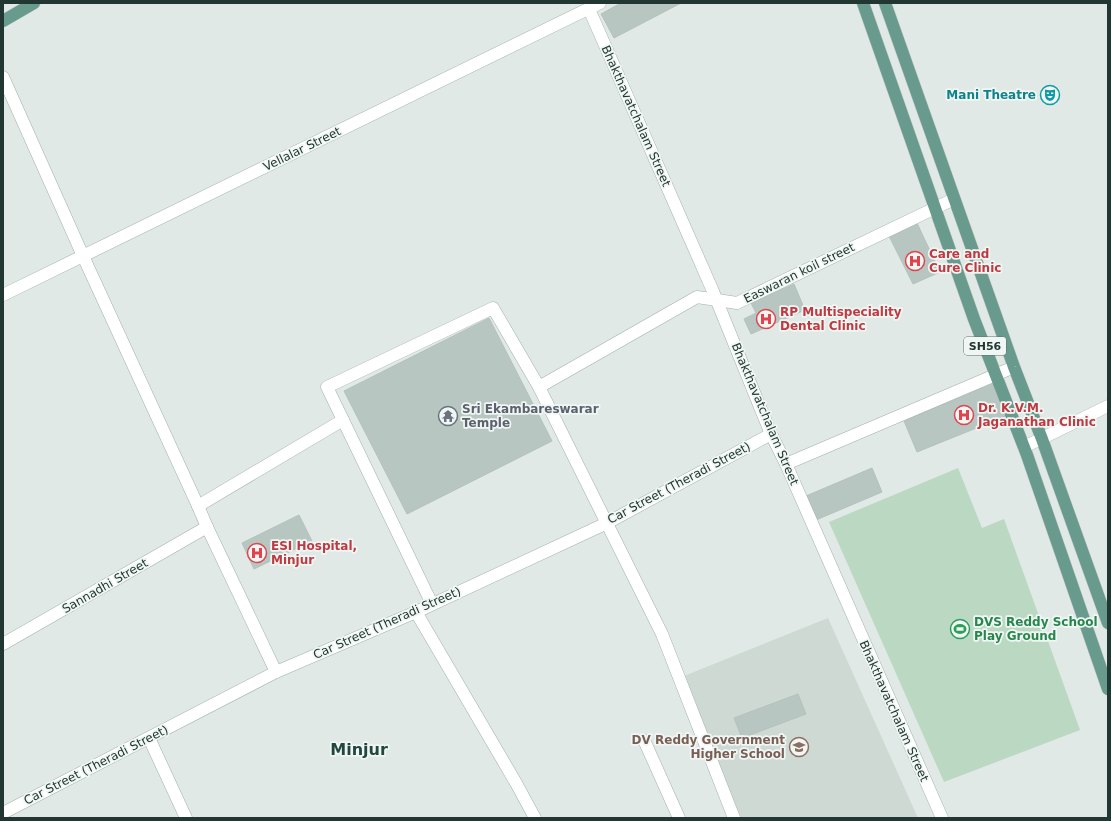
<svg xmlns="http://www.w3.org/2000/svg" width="1111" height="821" font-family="'DejaVu Sans',sans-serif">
<rect width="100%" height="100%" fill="#e0e9e5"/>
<polygon fill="#ced9d4" points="828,618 918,818 740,818 684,676"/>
<polygon fill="#bbd8c3" points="958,468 982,528 1004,519 1080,730 944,782 829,522"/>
<g fill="#b8c6c1" stroke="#b3c2bc">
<polygon points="621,3 681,3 614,38 601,14"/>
<polygon points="917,223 940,272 913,284 889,236"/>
<polygon points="794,284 805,310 751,334 744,319 756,313 751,303"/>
<polygon points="489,318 552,441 407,514 344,391"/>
<polygon points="997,382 1011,414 917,452 904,421"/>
<polygon points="872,468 882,492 816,520 806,496"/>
<polygon points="299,515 312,541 254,569 242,543"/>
<polygon points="798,694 806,714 742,738 734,718"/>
</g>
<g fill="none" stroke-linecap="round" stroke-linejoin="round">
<defs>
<g id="minor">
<polyline points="539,387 697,297 737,303 954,199"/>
<polyline points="786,464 1014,367"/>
<polyline points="198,506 343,420"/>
<polyline points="432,604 327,387 493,308 539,387 662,634 734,818"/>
<polyline points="416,612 516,783 535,818"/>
<polyline points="3,644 207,527"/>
<polyline points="149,738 186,818"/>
<polyline points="644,740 679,818"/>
</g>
<g id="tertiary">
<polyline points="589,9 712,289 771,434 786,464 942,818"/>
<polyline points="3,77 83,256 198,506 207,527 276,672"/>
<polyline points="3,295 600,3"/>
<polyline points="3,813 276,672 416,612 607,523 771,434"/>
</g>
<polyline id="secondary" points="1024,447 1108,406"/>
<g id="primary">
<polyline points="863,3 974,319 1027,455 1108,689"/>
<polyline points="885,3 1014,367 1042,439 1108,623"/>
<polyline points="3,21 34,3"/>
</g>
</defs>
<use href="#minor" stroke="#a3b0ac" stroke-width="13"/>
<use href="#tertiary" stroke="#a3b0ac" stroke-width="13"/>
<use href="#secondary" stroke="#a0b3ad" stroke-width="13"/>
<use href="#primary" stroke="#bdc3c2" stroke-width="13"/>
<use href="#minor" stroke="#fff" stroke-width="12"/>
<use href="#tertiary" stroke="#fff" stroke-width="12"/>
<use href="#secondary" stroke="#fff" stroke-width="12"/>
<use href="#primary" stroke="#699a8e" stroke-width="12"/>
</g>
<defs>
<symbol id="theatre-ring" viewBox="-11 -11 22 22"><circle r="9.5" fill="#f0f6f3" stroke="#0f9aa8" stroke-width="1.5"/><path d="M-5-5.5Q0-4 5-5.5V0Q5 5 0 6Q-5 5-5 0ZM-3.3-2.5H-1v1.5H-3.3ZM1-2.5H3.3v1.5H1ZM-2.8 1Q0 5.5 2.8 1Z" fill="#0f9aa8"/></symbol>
<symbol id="hospital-ring" viewBox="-11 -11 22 22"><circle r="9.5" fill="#f0f6f3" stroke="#e0444e" stroke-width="1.5"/><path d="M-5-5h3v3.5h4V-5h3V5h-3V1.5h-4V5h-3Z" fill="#e0444e"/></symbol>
<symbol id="temple-ring" viewBox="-11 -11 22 22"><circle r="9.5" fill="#f0f6f3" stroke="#6b7280" stroke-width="1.5"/><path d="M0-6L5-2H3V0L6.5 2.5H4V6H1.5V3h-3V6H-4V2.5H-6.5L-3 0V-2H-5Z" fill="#6b7280"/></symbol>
<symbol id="stadium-ring" viewBox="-11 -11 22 22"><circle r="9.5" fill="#f0f6f3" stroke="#2e9e5b" stroke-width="1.5"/><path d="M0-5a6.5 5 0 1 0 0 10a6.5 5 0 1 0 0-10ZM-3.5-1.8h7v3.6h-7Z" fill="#2e9e5b"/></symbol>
<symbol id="school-ring" viewBox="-11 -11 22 22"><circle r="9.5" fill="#f0f6f3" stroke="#8d6e63" stroke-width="1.5"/><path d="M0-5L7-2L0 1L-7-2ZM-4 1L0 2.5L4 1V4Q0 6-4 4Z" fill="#8d6e63"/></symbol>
</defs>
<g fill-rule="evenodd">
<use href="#theatre-ring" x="1039" y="84" width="22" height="22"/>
<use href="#hospital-ring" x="904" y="250" width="22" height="22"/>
<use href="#hospital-ring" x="755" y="308" width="22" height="22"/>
<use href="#hospital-ring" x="953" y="404" width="22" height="22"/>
<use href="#temple-ring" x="437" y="405" width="22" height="22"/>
<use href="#hospital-ring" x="246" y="542" width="22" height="22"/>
<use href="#stadium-ring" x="949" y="618" width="22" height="22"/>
<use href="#school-ring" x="788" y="736" width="22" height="22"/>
</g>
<g text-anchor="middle" stroke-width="3.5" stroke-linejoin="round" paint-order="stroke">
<rect fill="#f0f6f3" stroke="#60706c" stroke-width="1" x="964" y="337" width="42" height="18" rx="3"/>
<g font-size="11" font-weight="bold" fill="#223732">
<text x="985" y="350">SH56</text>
</g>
<g font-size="12" font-weight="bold" fill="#0d838f" stroke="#f0f6f3" text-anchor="end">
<text x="1036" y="99">Mani Theatre</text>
</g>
<g font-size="12" fill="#223732" stroke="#f0f6f3">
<text transform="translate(636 116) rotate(66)" y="4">Bhakthavatchalam Street</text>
<text transform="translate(302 149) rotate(-26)" y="4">Vellalar Street</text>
<text transform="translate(799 273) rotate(-26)" y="4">Easwaran koil street</text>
<text transform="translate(765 414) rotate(67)" y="4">Bhakthavatchalam Street</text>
<text transform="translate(679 483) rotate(-28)" y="4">Car Street (Theradi Street)</text>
<text transform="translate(105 586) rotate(-30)" y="4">Sannadhi Street</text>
<text transform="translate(387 623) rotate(-24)" y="4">Car Street (Theradi Street)</text>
<text transform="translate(894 711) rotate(66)" y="4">Bhakthavatchalam Street</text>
<text transform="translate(96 765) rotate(-27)" y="4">Car Street (Theradi Street)</text>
</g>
<g font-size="12" font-weight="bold" fill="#be3a42" stroke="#f0f6f3" text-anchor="start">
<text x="929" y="258">Care and<tspan x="929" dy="14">Cure Clinic</tspan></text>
<text x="780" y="316">RP Multispeciality<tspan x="780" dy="14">Dental Clinic</tspan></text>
<text x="978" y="412">Dr. K.V.M.<tspan x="978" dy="14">Jaganathan Clinic</tspan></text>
<text x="271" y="550">ESI Hospital,<tspan x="271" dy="14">Minjur</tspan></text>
</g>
<g font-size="12" font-weight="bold" fill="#5b616d" stroke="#f0f6f3" text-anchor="start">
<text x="462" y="413">Sri Ekambareswarar<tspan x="462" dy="14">Temple</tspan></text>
</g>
<g font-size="12" font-weight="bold" fill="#27864d" stroke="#f0f6f3" text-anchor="start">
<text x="974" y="626">DVS Reddy School<tspan x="974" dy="14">Play Ground</tspan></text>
</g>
<g font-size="12" font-weight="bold" fill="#785e54" stroke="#f0f6f3" text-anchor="end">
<text x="785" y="744">DV Reddy Government<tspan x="785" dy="14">Higher School</tspan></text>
</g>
<g font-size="16" font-weight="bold" fill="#21473e" stroke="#f0f6f3">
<text x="359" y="755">Minjur</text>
</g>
</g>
<rect width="1111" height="821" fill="none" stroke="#223732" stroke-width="8"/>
</svg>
